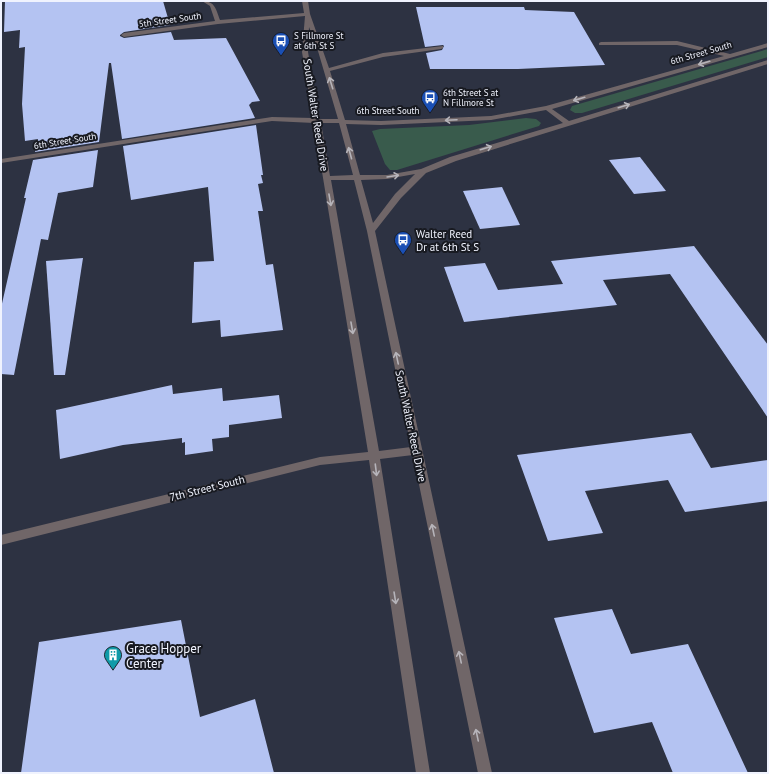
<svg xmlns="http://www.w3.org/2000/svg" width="769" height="774" font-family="'PT Sans',sans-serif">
<rect width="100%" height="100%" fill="#2d3242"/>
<g fill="#395b4c">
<polygon points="768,49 768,57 582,113 575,113 570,110 572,106"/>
<polygon points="526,118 536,119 541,123 539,126 397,170 390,170 385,164 372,131 380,129 469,125"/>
</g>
<g fill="#b4c3f2">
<polygon points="5,1 163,1 170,25 124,32 120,35 120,36 124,38 171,32 174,40 226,38 260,101 252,102 249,105 255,118 122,139 111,63 109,63 99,142 35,152 38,139 25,141 22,104 25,47 19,48 20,30 4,32"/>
<polygon points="416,7 524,7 525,10 574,12 605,65 518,69 430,69 426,53 442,50 444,46 443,45 425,47"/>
<polygon points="256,125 263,175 261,175 263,183 258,184 263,211 258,211 266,265 273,264 283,330 221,337 220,320 192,323 194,262 214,261 208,187 131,200 123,146"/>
<polygon points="98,150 93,187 58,193 48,240 41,239 14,375 1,374 1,308 26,198 24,198 33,160"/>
<polygon points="640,157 666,191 634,194 609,160"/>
<polygon points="502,187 520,225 480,229 463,191"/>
<polygon points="694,246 768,345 768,418 670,274 603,280 617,305 464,322 444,267 485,263 498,290 563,284 551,261"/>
<polygon points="83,258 65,375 54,375 46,261"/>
<polygon points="172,385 173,394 222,388 223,401 279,395 282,418 229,425 229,437 212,439 213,451 185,455 185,442 182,443 182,438 123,445 60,459 56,410"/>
<polygon points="691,433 711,468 768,460 768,501 685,512 668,480 585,491 603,533 548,541 517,455"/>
<polygon points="612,609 631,654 688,644 748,773 673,773 652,722 594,733 554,618"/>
<polygon points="181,620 200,717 255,699 274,773 21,773 39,642"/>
</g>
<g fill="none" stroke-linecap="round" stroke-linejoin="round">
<path fill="#706668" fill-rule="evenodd" d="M202,1C215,1 216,9 220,20L304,13L302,1H308L310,14L329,68L383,53L443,46V48L441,49L383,57L330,71L345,120L381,121L491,116L546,106L724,56L677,45H599V43L601,42L677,41L730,54L768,43V47L552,109L569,121L768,60V64L456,161L426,173L401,198L375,231L492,773H478L413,455L380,459L430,773H416L369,460L320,465L1,545V535L320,457L368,452L314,123L272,121L1,163V159L272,117L313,118L302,52L305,16L218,24L124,37L121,35L124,33L215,21L210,6ZM309,27L318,51L338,119H320L308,52ZM546,110L563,123L450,157L421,169L387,175H360L346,124L381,125L491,120ZM321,123H339L353,175L330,176ZM415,174L395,194L373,223L361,180L387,179ZM331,180H354L367,231L411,447L379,451Z"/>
</g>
<defs><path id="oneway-shaft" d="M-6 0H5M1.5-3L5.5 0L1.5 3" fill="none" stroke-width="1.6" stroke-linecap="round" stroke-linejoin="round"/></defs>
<g stroke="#b6b4ba">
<use href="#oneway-shaft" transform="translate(704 63) rotate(164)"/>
<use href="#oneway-shaft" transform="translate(331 83) rotate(-107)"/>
<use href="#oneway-shaft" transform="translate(579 99) rotate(164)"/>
<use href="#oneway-shaft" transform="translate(624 106) rotate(-17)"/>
<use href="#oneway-shaft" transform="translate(451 120) rotate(177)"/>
<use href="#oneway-shaft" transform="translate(486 148) rotate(-17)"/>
<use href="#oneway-shaft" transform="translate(350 153) rotate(-105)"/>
<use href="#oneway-shaft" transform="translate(393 176) rotate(-9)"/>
<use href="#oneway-shaft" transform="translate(330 200) rotate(80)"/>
<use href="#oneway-shaft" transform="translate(352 328) rotate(80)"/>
<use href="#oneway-shaft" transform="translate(397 358) rotate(-102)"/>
<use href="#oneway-shaft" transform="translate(376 470) rotate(83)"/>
<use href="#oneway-shaft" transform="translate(433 530) rotate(-102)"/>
<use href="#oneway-shaft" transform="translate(395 598) rotate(81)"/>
<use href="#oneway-shaft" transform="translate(460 657) rotate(-102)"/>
<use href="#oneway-shaft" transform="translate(477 735) rotate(-102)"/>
</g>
<defs>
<symbol id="bus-pin" viewBox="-11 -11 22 30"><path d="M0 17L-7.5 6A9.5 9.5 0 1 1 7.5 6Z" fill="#1a4fb4" stroke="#181a21"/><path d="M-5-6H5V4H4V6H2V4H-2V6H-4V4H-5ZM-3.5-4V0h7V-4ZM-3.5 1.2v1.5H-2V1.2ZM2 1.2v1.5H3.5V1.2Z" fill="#fff"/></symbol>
<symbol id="building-pin" viewBox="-11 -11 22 30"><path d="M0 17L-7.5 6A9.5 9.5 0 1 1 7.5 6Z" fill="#0f9aa8" stroke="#181a21"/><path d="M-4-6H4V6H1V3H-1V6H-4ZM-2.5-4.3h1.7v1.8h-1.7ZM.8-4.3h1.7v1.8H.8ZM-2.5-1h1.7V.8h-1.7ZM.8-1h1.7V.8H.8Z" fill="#fff"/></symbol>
</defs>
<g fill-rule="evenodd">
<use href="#bus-pin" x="271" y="31" width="20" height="27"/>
<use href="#bus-pin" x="420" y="88" width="20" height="27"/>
<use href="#bus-pin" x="393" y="230" width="20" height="27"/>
<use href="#building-pin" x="103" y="645" width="20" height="27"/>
</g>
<g text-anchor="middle" stroke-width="4" stroke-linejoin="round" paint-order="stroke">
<g font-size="9" fill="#f0f3fe" stroke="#181a21">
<text transform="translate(170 20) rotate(-8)" y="3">5th Street South</text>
<text transform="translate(701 53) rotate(-16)" y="3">6th Street South</text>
<text x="388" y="114">6th Street South</text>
<text transform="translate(65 141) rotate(-9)" y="3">6th Street South</text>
</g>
<g font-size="9" fill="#f0f3fe" stroke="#181a21" text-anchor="start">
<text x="294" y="39">S Fillmore St<tspan x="294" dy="10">at 6th St S</tspan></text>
<text x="443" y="96">6th Street S at<tspan x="443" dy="10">N Fillmore St</tspan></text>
</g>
<g font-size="11" fill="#f0f3fe" stroke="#181a21">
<text transform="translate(316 115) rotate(81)" y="4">South Walter Reed Drive</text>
<text transform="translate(411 426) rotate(78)" y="4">South Walter Reed Drive</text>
<text transform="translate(207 488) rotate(-14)" y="4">7th Street South</text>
</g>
<g font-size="11" fill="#f0f3fe" stroke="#181a21" text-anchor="start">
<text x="416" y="238">Walter Reed<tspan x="416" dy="13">Dr at 6th St S</tspan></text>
</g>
<g font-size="13" fill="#f0f3fe" stroke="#181a21" text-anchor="start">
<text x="126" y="653">Grace Hopper<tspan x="126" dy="15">Center</tspan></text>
</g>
</g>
<rect width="769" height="774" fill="none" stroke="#f0f3fe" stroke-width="4"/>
</svg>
